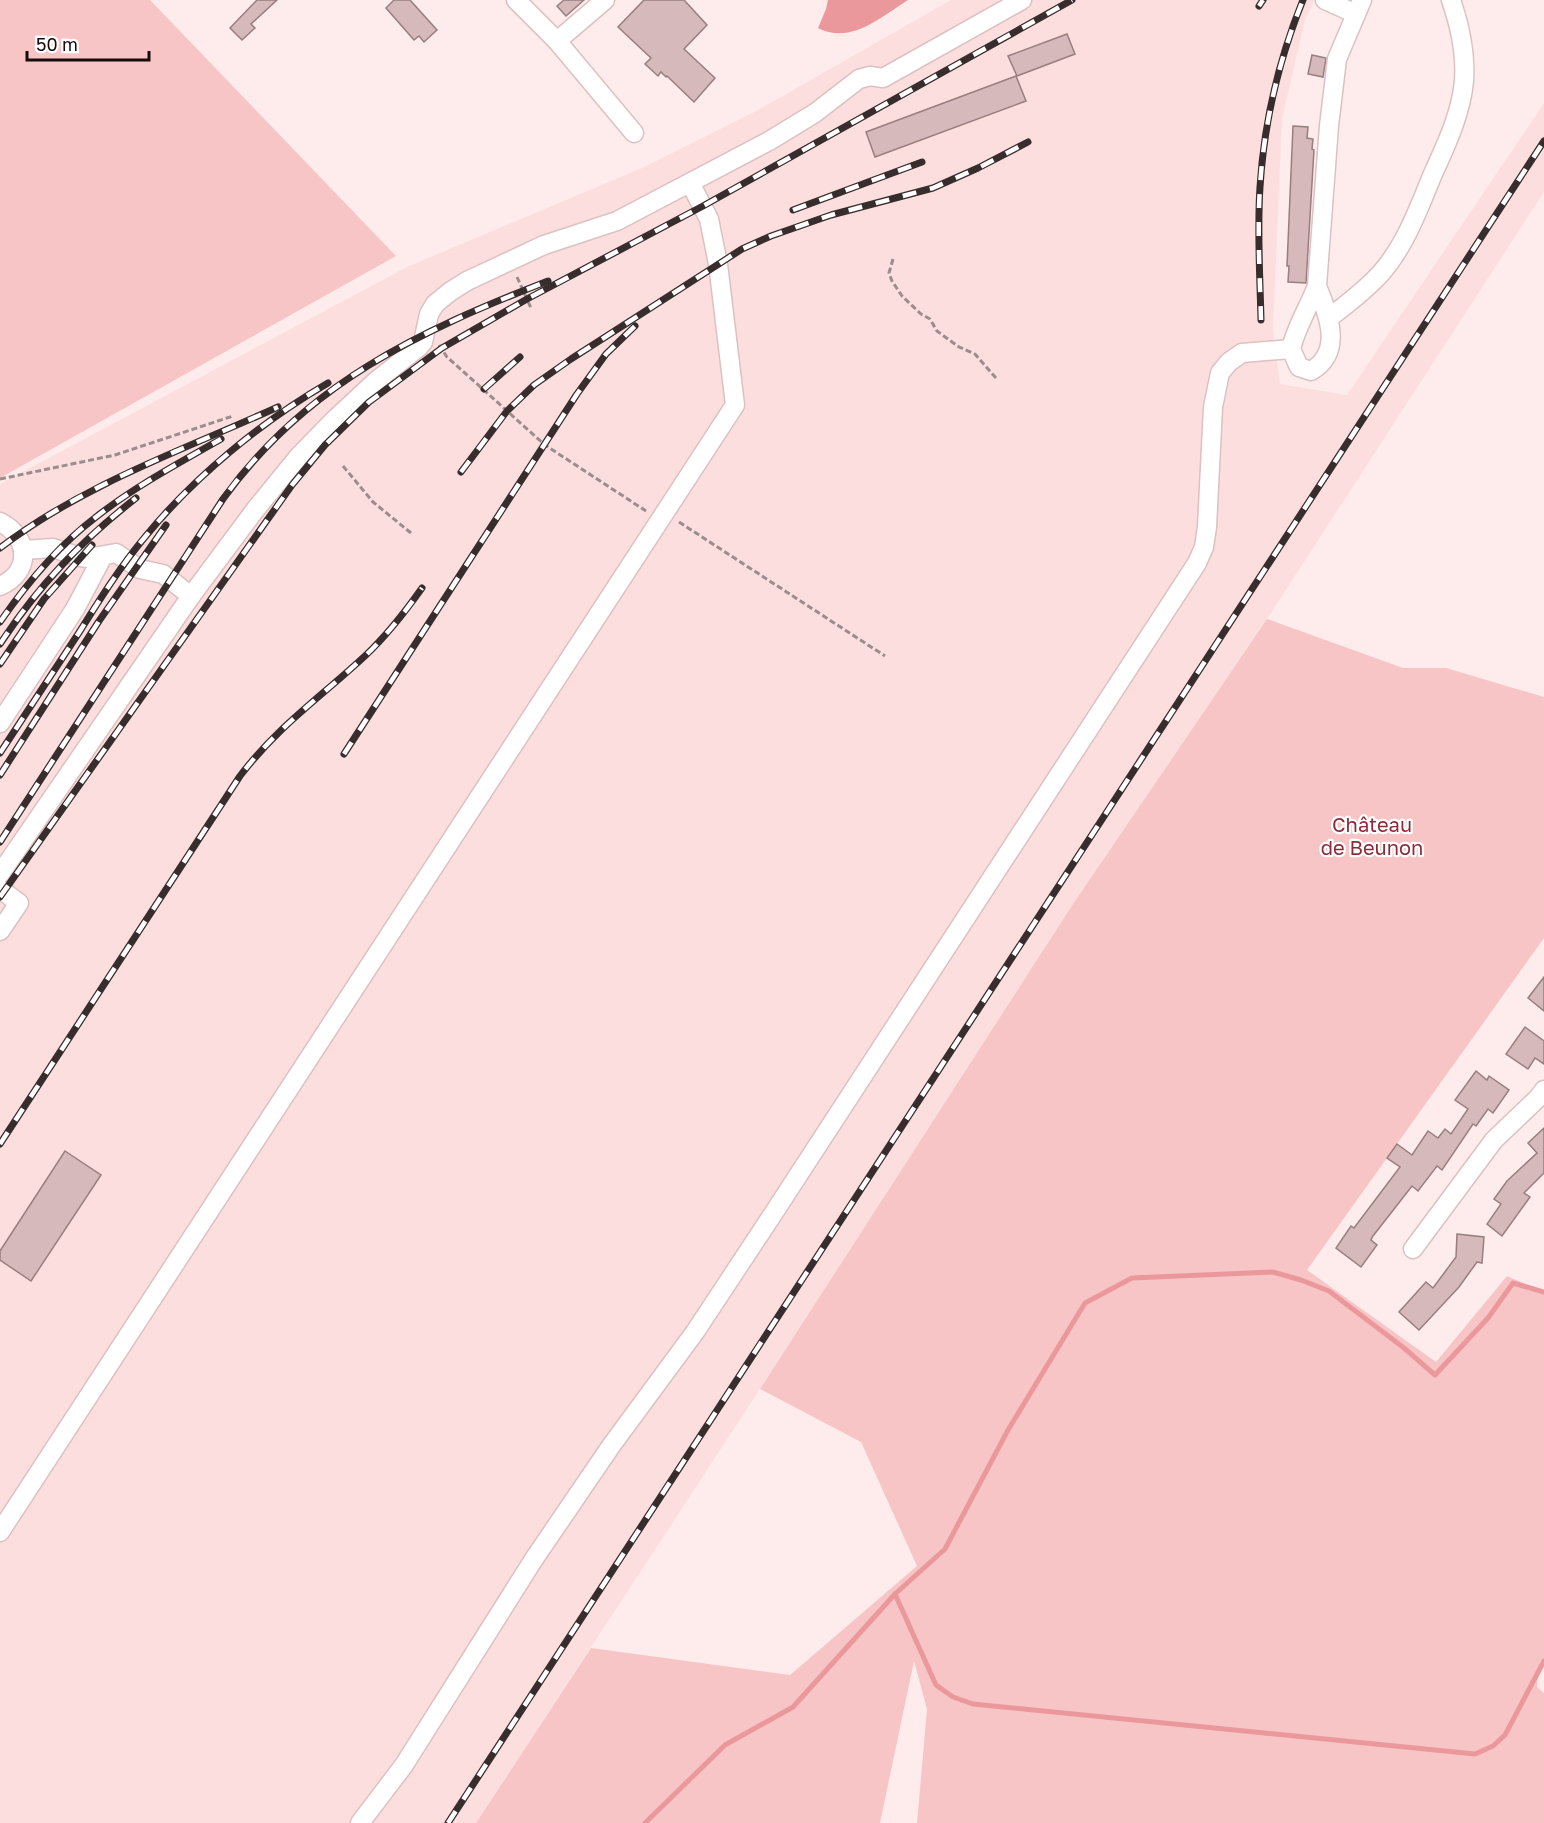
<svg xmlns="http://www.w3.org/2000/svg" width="1544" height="1823" font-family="'Golos Text',sans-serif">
<rect width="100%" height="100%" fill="#feecec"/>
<polygon fill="#fddede" points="951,0 1315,0 1305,20 1282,119 1273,329 1280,384 1347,395 1544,103 1544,192 1267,619 1073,904 760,1389 476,1823 0,1823 0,484 407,267 642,168 758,110"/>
<g fill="#f8c5c7">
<polygon points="0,0 150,0 396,256 0,478"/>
<polygon points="1267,619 1403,668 1446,668 1544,697 1544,938 1307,1270 1436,1362 1507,1276 1544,1292 1544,1665 1538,1677 1537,1687 1544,1693 1544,1823 917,1823 927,1709 914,1661 880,1823 476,1823 591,1648 790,1675 917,1566 861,1442 760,1389 1073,904"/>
</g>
<path fill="#ea989c" d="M828,0H908C881,17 851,45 818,28L826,9Z"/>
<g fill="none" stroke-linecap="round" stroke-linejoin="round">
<g stroke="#ea989c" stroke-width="5">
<polyline points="895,1594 945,1549 1008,1430 1085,1303 1132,1278 1273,1272 1301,1280 1329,1291 1404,1348 1435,1375 1488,1318 1513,1283 1544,1292"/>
<polyline points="645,1823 725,1745 793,1707 895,1594 936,1685 953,1697 973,1704 1475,1754 1493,1746 1505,1735 1544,1661"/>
</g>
</g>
<g fill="#d6b9ba" stroke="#987e7f" stroke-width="1.5">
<polygon points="257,0 277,0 251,24 255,28 242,40 230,28"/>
<polygon points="394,0 410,0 437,30 424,42 419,36 414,40 386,8"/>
<polygon points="564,0 584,0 566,16 557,6"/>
<polygon points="644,0 684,0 707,25 684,49 715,78 694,102 667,76 666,77 661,72 658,76 645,64 651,58 618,27"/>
<polygon points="1067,34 1075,54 1017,76 1008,56"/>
<polygon points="1312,55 1326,58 1323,77 1308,74"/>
<polygon points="1016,76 1026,101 875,157 866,132"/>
<polygon points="1293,126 1308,127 1307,138 1313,139 1312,149 1314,150 1306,283 1288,282 1289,266 1287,266"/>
<polygon points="1544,977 1544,1011 1528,998"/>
<polygon points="1525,1027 1544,1041 1544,1064 1535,1058 1528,1069 1506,1054"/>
<polygon points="1476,1071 1487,1080 1489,1076 1509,1090 1493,1113 1488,1109 1476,1126 1473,1124 1442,1170 1437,1166 1418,1191 1412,1186 1373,1236 1371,1240 1377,1245 1361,1267 1336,1248 1351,1226 1354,1228 1400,1167 1387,1158 1397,1144 1412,1155 1428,1131 1438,1138 1445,1129 1451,1134 1468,1109 1455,1100"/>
<polygon points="1544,1128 1544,1173 1524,1193 1530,1197 1502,1236 1487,1224 1501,1204 1494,1199 1507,1181 1537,1153 1528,1143"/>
<polygon points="65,1151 101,1175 31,1281 0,1260 0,1251"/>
<polygon points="1457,1234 1484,1237 1482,1263 1477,1262 1459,1287 1419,1330 1399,1312 1426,1282 1433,1288 1456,1257"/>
</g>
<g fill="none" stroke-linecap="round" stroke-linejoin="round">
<defs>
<g id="minor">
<polyline points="516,0 557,41 634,133"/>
<polyline points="1325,0 1356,14"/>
<polyline points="557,41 605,0"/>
<path d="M1317,286C1328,314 1344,352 1311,371L1299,367L1291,349C1296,327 1309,307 1317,286L1329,126L1337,59L1362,0"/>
<path d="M1329,318C1347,304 1366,290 1381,273C1405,246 1419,208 1432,176C1446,145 1461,114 1464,81C1466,53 1460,26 1451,0"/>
<path d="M0,522C30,537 32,572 0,586"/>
<polyline points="23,550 53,548 80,557 88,558 116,553 140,569 163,574 191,596"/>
<polyline points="0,723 75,609 103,556"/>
<polyline points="0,874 191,596 255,510 299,456 334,420 376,381 419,347 423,342 429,314 435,304 451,291 467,281 544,245 617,221 769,141 815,113 859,79 870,76 883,78 1022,0"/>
<polyline points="0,889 19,903 0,931"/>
<polyline points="1413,1249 1494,1140 1538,1098 1544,1090"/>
<polyline points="0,1532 735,405 718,264 709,219 690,183"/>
<polyline points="360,1823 404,1765 534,1559 611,1446 695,1332 773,1214 1197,563 1204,547 1207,527 1213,407 1220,373 1229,362 1242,353 1291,349"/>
</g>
</defs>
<use href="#minor" stroke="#ddc0c1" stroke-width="21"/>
<g stroke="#9b8d8d" stroke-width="3" stroke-dasharray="6 3" stroke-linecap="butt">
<polyline points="893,259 889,273 892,281 902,296 921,314 930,319 937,331 959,347 975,354 996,378"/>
<polyline points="517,277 531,308"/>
<polyline points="439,345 447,357 545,445 646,511"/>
<polyline points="343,466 373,502 411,533"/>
<polyline points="0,479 115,455 233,416"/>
<polyline points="679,522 885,656"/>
</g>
<use href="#minor" stroke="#fff" stroke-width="18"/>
<defs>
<g id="rail">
<polyline points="1259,6 1263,0"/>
<polyline points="793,210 922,162"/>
<path d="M1261,320C1260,276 1257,231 1260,187C1264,123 1279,59 1303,0"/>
<polyline points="484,389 520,357"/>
<polyline points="461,472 507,411 534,385 571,359 742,249 771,236 831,215 933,188 978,168 1028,142"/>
<path d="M0,548C84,484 183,450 278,407"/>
<path d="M0,622C27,583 58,546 96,517C134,487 179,463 221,439"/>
<path d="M0,644C39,585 81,541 136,498"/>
<polyline points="0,664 44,599 92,545"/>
<path d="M0,753C27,712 53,672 80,631C100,599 120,567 145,537C194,477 261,422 328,383"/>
<polyline points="344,754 577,394 606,354 635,326"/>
<polyline points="0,775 99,621 166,525"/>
<path d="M0,842L223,499C306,384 419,331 548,281"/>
<polyline points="0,897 292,485 325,445 369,402 442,348 527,299 703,206 1072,0"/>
<path d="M0,1144L240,776C278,726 321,697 366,655C387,635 405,612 422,588"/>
<polyline points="448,1823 1544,141"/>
</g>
</defs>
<use href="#rail" stroke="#382d2d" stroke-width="7"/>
<use href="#rail" stroke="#fff" stroke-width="4.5" stroke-dasharray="14" stroke-linecap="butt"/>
</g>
<g text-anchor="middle" stroke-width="4.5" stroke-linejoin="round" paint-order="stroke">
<g font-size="20" fill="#8c2c3a" stroke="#fff">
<text x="1372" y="832">Château<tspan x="1372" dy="23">de Beunon</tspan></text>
</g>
</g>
<path d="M27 51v9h122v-9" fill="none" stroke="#170d0d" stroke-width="3"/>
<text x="36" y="51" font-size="18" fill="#170d0d" stroke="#ffffff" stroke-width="4.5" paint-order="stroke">50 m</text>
</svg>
